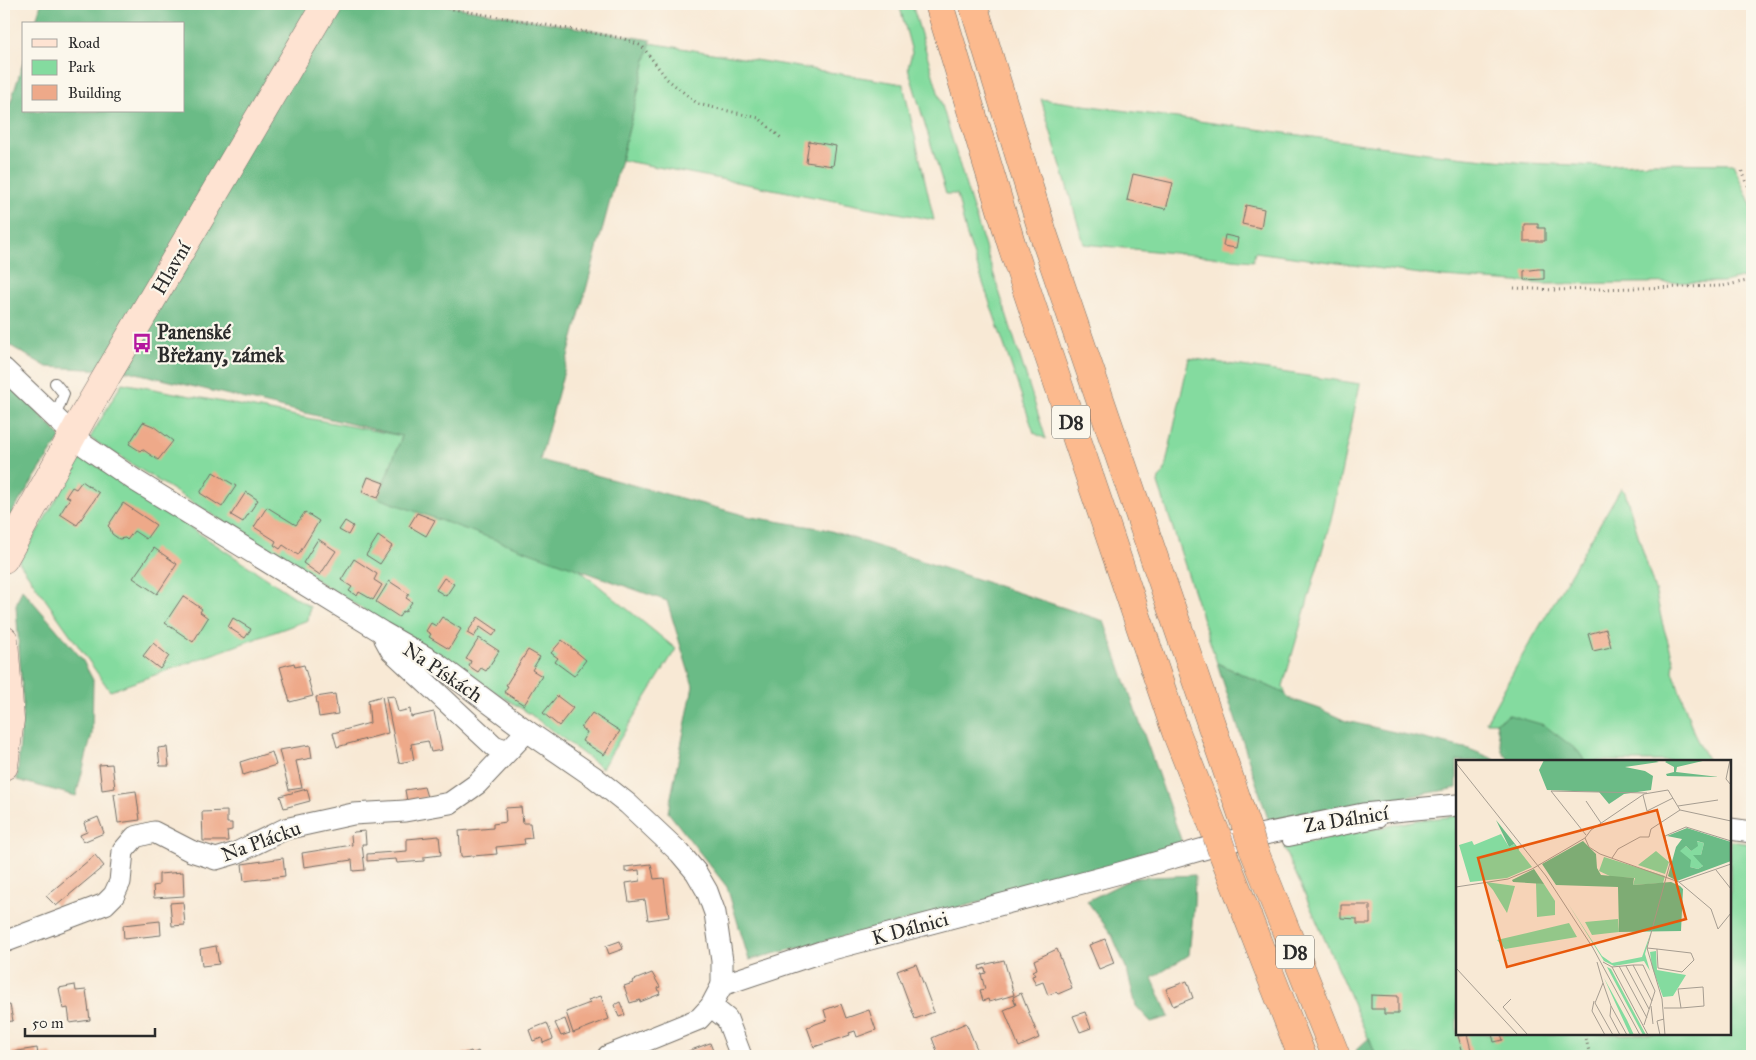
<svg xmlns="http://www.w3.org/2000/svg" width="1756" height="1060" font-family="'IM FELL Great Primer',serif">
<rect width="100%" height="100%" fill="#fbf7ec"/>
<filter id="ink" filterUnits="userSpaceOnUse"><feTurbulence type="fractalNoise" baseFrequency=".02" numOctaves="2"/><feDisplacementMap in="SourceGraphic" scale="10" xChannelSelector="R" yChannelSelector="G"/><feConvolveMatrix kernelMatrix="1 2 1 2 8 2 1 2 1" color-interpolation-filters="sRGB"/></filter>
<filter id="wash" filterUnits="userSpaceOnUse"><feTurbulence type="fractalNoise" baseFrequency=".0096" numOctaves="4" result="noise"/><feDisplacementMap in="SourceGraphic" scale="20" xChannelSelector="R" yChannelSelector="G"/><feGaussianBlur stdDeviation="1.12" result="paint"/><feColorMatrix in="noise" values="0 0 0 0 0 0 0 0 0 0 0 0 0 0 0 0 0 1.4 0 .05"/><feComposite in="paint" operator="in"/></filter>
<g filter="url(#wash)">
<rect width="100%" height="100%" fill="#f8e9d5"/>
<g fill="#84db9f" stroke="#588365">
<polygon points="899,4 912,4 968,193 1046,439 1034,433 966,233 957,194 946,194 908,68 912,52"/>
<polygon points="650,43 903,84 934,220 621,160"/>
<polygon points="1041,99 1435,154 1526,163 1600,166 1653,163 1733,164 1752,207 1752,276 1723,282 1545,284 1443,277 1255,252 1253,261 1084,244"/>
<polygon points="1189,358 1360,384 1331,520 1283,686 1286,694 1217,663 1158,483 1159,478 1164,473"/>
<polygon points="122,383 402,436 384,483 368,477 362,492 571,563 676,649 602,768 530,714 90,438"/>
<polygon points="82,456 310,607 308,620 110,691 19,562"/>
<polygon points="1621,488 1625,492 1656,594 1662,622 1674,662 1673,671 1694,734 1708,761 1585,761 1577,751 1509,715 1496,722 1486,722 1521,658"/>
<polygon points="1457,816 1457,1034 1730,1034 1730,841 1752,844 1752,1056 1376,1056 1284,847 1418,820"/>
</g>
<g fill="#6bbb86" stroke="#4b7358">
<polygon points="41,4 437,4 651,40 621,160 540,460 751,517 825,529 1104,621 1185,851 749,960 727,887 668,812 693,686 667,601 378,498 402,436 128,371 47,367 4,342 4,123 24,60 24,111 184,111 184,24 35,24"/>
<polygon points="4,376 61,437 4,525"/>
<polygon points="22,589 82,659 93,680 92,734 76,796 17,780 23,705 16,605"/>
<polygon points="1217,663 1286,694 1288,698 1320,709 1346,721 1469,749 1494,759 1494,761 1457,761 1457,788 1269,822"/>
<polygon points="1509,715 1544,725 1578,751 1585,761 1510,761 1502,751 1496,722"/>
<polygon points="1195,875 1194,904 1189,955 1152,978 1169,1017 1151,1022 1136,1006 1127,970 1112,935 1087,901 1133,878"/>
<polygon points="1369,1038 1376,1056 1359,1056 1356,1050"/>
</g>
<g id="blocks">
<g fill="#eea989">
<polygon points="809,141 836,146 833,166 806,162"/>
<polygon points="1133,174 1173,183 1166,209 1127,200"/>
<polygon points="1246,205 1264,209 1261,228 1242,224"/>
<polygon points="1524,224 1538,224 1538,228 1545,228 1545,241 1524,241"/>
<polygon points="1225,235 1238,238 1236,248 1223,246"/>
<polygon points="1538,269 1544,269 1544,279 1524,280 1524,271"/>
<polygon points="143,422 153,426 173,441 158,460 142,449 140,451 129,444"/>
<polygon points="213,472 236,486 222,507 200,493"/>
<polygon points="368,477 384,483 378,498 362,492"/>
<polygon points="82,481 99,493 77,525 60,514 70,498 66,496 72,487 76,489"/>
<polygon points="246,492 258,500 243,522 231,515"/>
<polygon points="123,503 156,525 146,539 134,531 127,540 125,538 119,539 112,534 110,528 108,526"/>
<polygon points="267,507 296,525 305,512 319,521 298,555 283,545 280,549 274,545 276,541 254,527"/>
<polygon points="417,513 435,520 426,536 409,526"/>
<polygon points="345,521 353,526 348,535 339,530"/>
<polygon points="378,536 392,546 380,564 366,555"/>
<polygon points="318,539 336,551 320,575 303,563"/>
<polygon points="154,548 177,564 157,594 133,578"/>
<polygon points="354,559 377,574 374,580 382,585 373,600 359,592 357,596 349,591 352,587 341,580"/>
<polygon points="444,578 454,584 446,596 436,590"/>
<polygon points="389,581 409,594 406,598 412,602 405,612 403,611 399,617 376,602"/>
<polygon points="183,596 202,609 200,612 208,618 193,642 165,623"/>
<polygon points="442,617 461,629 449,649 429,637 431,634 426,631 431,623 436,626"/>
<polygon points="478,617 497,630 493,636 480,627 474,637 467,633"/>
<polygon points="233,618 251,629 245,638 228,627"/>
<polygon points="1606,629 1611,647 1593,651 1588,634"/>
<polygon points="479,638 499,651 486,671 481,668 478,672 469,666 471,661 466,659"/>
<polygon points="562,640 586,660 574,676 555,662 558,658 551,653"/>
<polygon points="153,643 169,656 160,669 143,656"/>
<polygon points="528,650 540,657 532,670 542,676 524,705 504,692 508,686 506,685"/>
<polygon points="294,663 295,667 304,665 313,696 290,702 280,667"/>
<polygon points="335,694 338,714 319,717 316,697"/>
<polygon points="382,696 388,733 337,747 333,733 370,723 368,700"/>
<polygon points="394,696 398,712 410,709 411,717 434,712 442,750 431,752 428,741 411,744 414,760 399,763 386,697"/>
<polygon points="557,696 573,708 559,726 543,713"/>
<polygon points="592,713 620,731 604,755 582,741 587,732 581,728"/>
<polygon points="310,745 312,758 296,761 302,788 289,790 279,750"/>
<polygon points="167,747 169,766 160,766 158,748"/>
<polygon points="272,752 276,765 243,775 240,762"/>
<polygon points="112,764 115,788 102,790 99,765"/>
<polygon points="424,787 427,797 407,801 405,790"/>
<polygon points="307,789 310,801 284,808 280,796"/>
<polygon points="136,791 140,820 118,823 114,794"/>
<polygon points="521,807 523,823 530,823 532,838 524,839 525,844 496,847 497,854 461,857 459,831 493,828 493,824 506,822 505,808"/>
<polygon points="227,811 227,823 232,823 232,830 227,831 228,841 203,841 202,812"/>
<polygon points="98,817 104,833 83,842 80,835 87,832 84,823"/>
<polygon points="365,831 366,844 362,844 365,870 353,871 352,860 304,867 302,853 352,845 351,835 354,832"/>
<polygon points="439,836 441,855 424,857 424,861 397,863 396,859 367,861 367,854 407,851 407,839"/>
<polygon points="95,855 104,866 56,906 46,896"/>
<polygon points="283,858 285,876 244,881 242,864"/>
<polygon points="651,864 654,879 664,878 669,917 648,920 645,900 629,902 626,883 640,881 639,870 625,872 625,867"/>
<polygon points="183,872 184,896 154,898 153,886 159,885 159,874"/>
<polygon points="183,902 185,925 172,926 170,903"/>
<polygon points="1341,905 1370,905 1370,924 1357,924 1357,919 1341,918"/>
<polygon points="160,921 161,935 124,939 123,925"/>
<polygon points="1105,939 1114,963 1099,969 1089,945"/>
<polygon points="620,941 623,949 609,954 606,946"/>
<polygon points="216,946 219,964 202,966 200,949"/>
<polygon points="1057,949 1072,988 1058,994 1056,992 1048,995 1043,982 1035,985 1035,983 1032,976 1035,975 1032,971 1037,969 1034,960"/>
<polygon points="1004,960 1014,995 989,1002 988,999 983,1001 980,990 985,989 981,974 986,973 985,968 980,970 979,966"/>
<polygon points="916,964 934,1012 915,1019 897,971"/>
<polygon points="652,973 660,987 658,988 660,994 640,1002 640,1000 630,1003 624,986 633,983 632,981"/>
<polygon points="1187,981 1193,998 1173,1006 1166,989"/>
<polygon points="75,985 76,991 86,990 90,1020 70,1023 68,1008 63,1009 59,988"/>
<polygon points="1021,993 1039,1038 1019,1047 1004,1010 1016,1005 1013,997"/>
<polygon points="1371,995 1398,996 1398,1014 1384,1014 1384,1009 1371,1009"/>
<polygon points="601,996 609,1019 573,1033 566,1012 590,1003 588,1000"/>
<polygon points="620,1002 625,1015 619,1017 614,1005"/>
<polygon points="841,1004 846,1018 869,1010 876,1030 857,1037 855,1031 849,1033 850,1035 814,1047 807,1027 827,1020 824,1010"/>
<polygon points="10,1005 13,1021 4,1022 4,1006"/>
<polygon points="1085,1012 1091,1028 1080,1032 1073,1016"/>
<polygon points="565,1019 570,1033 561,1036 555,1023"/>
<polygon points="547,1023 553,1039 543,1043 542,1038 533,1041 529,1030"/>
<polygon points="966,1023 980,1056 939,1056 932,1038"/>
<polygon points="1467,1034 1472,1054 1464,1056 1458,1036"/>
<polygon points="1492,1034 1501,1034 1503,1040 1494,1042"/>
<polygon points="710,1043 715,1056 688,1056 686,1052"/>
<polygon points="37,1048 38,1055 51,1053 52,1056 13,1056 12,1052"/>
<polygon points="471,1051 472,1054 478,1051 480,1056 464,1056 463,1054"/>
</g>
</g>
</g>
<g filter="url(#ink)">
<use href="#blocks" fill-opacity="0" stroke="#736e66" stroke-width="1"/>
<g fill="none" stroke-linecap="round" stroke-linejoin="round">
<defs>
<g id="lane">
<polyline points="55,383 64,394 55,417"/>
<polyline points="1288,841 1380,822"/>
</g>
<g id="street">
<polyline points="4,369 85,446 136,481 382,632 436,663 527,731 594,777 628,804 680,853 696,872 707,891 715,913 722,961 722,985"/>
<polyline points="385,639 391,650 494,746 508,751"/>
<polyline points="1730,829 1752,832"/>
<polyline points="4,942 105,904 114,895 120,882 123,851 135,837 154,832 191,851 216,859 236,853 285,829 353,814 405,811 450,803 477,784 527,731"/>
<polyline points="711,1006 727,1019 741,1056"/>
<polyline points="608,1056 699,1019 711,1006 722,985 821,952 1116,874 1235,840 1363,814 1457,805"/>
</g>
<g id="secondary">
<polyline points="4,559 82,418 326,4"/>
<polyline points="4,640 10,720 4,766"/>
</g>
<g id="highway">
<polyline points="939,4 1012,246 1041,333 1176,732 1217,836"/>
<polyline points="973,4 1043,233 1247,829"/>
<polyline points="1253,848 1336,1056"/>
<polyline points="1222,851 1302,1056"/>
</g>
</defs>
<use href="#lane" stroke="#736e66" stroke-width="12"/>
<use href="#street" stroke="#736e66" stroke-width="23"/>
<use href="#secondary" stroke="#736e66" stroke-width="29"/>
<use href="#highway" stroke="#736e66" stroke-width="29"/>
<g stroke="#736e66" stroke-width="3" stroke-dasharray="1 4" stroke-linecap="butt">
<polyline points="423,4 622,38 642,46 667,79 698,104 759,118 781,138"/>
<polyline points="1742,171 1752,195"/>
<polyline points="1514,288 1554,290 1723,286 1752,280"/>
<polyline points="1585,1034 1590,1056"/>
</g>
<use href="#lane" stroke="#fff" stroke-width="10"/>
<use href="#street" stroke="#fff" stroke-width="21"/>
<use href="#secondary" stroke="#fee3d2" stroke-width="28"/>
<use href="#highway" stroke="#fcba8e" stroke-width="28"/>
<defs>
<g id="highway-bridge">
<polyline points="1247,829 1253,848"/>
<polyline points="1217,836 1222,851"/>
</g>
</defs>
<use href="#highway-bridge" stroke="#736e66" stroke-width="29" stroke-linecap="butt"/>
<use href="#highway-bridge" stroke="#fcba8e" stroke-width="28"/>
</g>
</g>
<defs>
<symbol id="bus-bare" viewBox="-9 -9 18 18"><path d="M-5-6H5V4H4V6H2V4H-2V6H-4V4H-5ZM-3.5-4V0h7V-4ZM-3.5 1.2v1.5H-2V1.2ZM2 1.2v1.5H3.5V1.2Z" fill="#b5179e" stroke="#fbf7ec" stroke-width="2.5" paint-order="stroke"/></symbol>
</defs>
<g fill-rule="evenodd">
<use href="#bus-bare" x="128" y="329" width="28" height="28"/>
</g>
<g text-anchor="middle" stroke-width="4.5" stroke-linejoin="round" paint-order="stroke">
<g fill="#fbf7ec" stroke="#696865" stroke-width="1">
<rect x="1052" y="405.5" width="38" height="33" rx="4"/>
<rect x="1276" y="935.5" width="38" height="33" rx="4"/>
</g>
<g font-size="19" font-weight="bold" fill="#2b2b2b">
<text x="1071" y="429">D8</text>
<text x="1295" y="959">D8</text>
</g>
<g font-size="20" fill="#2b2b2b" stroke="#fbf7ec">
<text transform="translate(171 268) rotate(-60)" y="7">Hlavní</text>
<text transform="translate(443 672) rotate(34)" y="7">Na Pískách</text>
<text transform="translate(1346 819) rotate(-9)" y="7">Za Dálnicí</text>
<text transform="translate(261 841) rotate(-20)" y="7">Na Plácku</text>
<text transform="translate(910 928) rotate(-15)" y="7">K Dálnici</text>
</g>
<g font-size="20" font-weight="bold" fill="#2b2b2b" stroke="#fbf7ec" text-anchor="start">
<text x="157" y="339">Panenské<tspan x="157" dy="23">Břežany, zámek</tspan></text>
</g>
</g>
<g transform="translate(1456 760)">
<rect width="275" height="275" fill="#f8e9d5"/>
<path d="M45,74L53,87L58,84L76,107L51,118L14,122L3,85L16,81L18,85ZM240,81L248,83L245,95L242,96L247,106L242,109L234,107L223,91L230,86L235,91ZM200,91L213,102L209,114L182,105ZM148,97L209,116L207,123L177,125L179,118L156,117L143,111ZM30,122L59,126L51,153L37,130ZM80,123L88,124L99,141V155L81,157ZM111,142L146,196L156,203L186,197L195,172L189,194L194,211L188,201L158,206L148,201ZM162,159L163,172L136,175L129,162ZM113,163L121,177L49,189L41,180ZM200,191L201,210L230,215L217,236L207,237L196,207L194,192ZM151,207L155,209L190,275H187ZM148,218L171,260L178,275H174Z" fill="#84db9f"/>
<path d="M88,0H197L203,2L169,7L189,11L197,16L195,30L168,34L153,44L143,32L91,30L83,10ZM212,0H251L221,7L220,12L263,17L211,16L210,14L218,12V7L209,2ZM40,60L63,89L62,90L58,84L53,87ZM231,68L275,82V101L221,121L212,116L220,87L226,79L211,76ZM241,81L248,83L245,95H237L247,106L242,109L234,107L235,100L224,91L230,86L235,91L242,86ZM127,81L140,94L141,108L145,115L178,118L177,125L215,122L224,126L227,129L225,171L163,172L162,127L100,125L86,104ZM78,109L88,124L57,122L56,120Z" fill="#6bbb86" fill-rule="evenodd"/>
<path fill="none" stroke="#a69d91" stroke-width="1" d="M274,0L270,19L275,25M0,3L90,116L137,188L184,275M95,31L191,33M95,31L130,75M187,35L191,51L217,38M130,41L145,63M222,46L262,40M224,50L275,61M129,78L133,87L144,94L223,122L275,104M156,98L162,89L184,77H193L195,69L224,50M260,110L275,129M223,122L255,149L262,169M0,127L52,119L76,109L129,78L135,70L188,34L212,30L224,50M262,169L275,153M191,188L201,189L202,208L226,212L238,200L235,193L201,189M141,202L147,223L139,243L157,275M147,202L156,207L192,275M177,205H187L199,231L188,265M163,206L191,258M170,206L193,249M156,207L177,205L196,241M0,208L62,275M147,223L155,246L171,275M55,239L47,247L71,274M138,241L136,251L149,275M155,246L154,256L164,275M195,246L197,264M208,248H225L248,246L247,227L222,229L225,248M204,275L201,261L208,259M209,275L206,239L191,188L214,103L209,76L230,67L275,81"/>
<path fill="#e8590c" fill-opacity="0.15" stroke="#e8590c" stroke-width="2.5" d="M201,50L230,159L51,207L22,98Z"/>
<rect width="275" height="275" fill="none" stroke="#2b2b2b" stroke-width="2.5"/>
</g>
<rect width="1756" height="1060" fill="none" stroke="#fbf7ec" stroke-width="20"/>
<rect x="22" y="22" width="162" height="90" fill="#fbf7ec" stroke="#a8a59f"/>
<rect x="32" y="39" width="25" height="8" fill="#fee3d2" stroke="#a8a59f"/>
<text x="68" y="48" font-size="15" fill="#2b2b2b">Road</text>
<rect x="32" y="60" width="25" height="15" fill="#84db9f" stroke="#a8a59f"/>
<text x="68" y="72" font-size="15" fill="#2b2b2b">Park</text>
<rect x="32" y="85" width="25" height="15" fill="#eea989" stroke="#a8a59f"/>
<text x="68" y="98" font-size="15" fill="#2b2b2b">Building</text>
<path d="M25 1028v8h130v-8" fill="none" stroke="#2b2b2b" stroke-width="2.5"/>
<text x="32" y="1028" font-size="15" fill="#2b2b2b" stroke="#fbf7ec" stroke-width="4" paint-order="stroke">50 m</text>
</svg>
